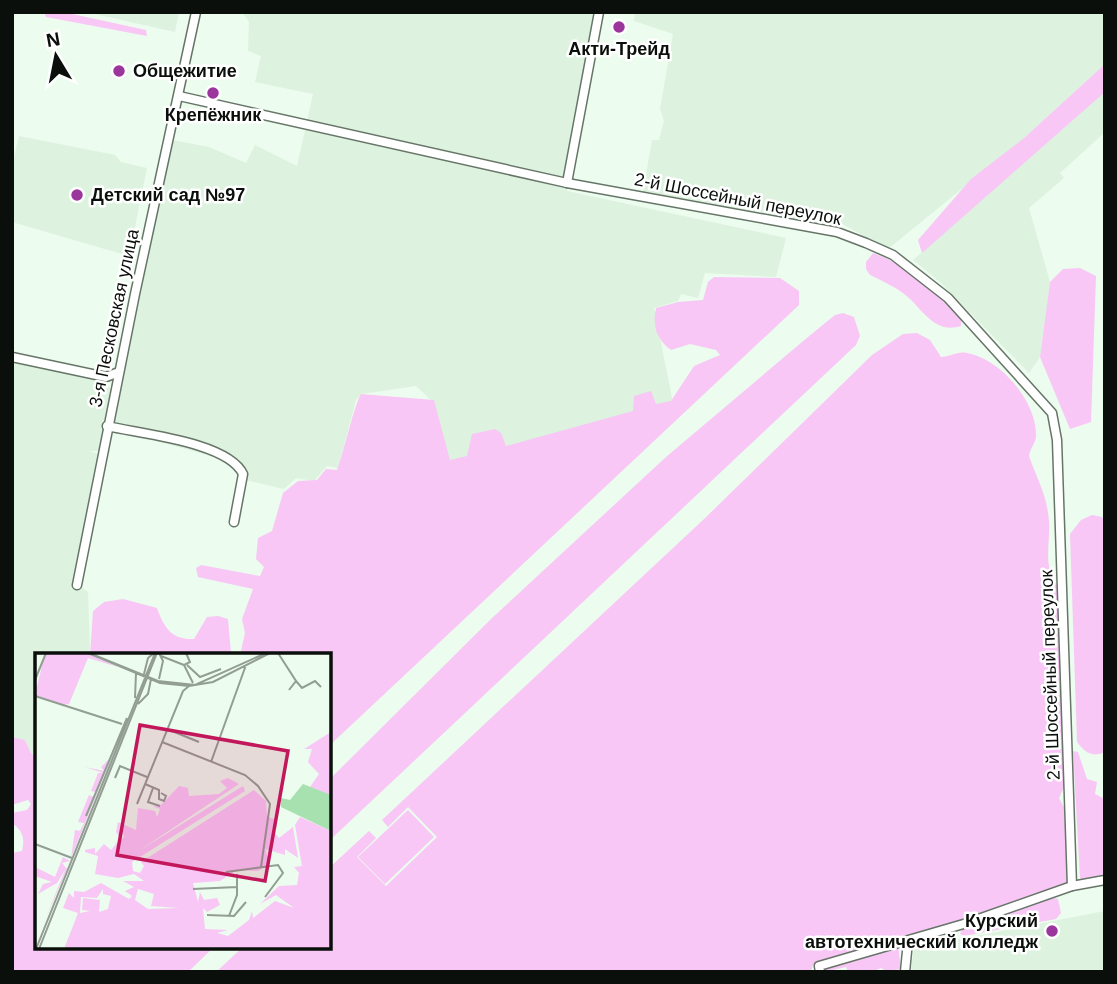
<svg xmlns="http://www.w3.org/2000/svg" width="1117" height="984" font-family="Arial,sans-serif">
<rect width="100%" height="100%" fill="#ecfcee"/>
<g fill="#ddf2df">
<polygon points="86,12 179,12 175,32"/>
<polygon points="242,12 599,12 567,191 786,238 776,277 705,273 698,298 681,294 678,301 654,308 673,403 447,466 432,401 416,386 361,394 356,400 338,468 327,466 314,481 296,478 284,489 245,480 229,461 113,429 172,140 209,147 246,163 255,145 297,166 313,94 255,82 261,56 248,51 249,22"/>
<polygon points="635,12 1105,12 1105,64 1024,138 888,249 822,213 803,222 643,192 652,140 659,140 664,121 660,109 673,34 634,21"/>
<polygon points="1105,92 1105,132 1060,173 1064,178 1029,208 1050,282 1040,357 1029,373 941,283 913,260"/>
<polygon points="19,136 115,155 121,162 147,168 129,256 12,222 12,166"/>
<polygon points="12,360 104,380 111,390 99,451 88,451 102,455 77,584 88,592 90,655 37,655 37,759 31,753 25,740 12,737"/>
<polygon points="1105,911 1105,972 908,972 911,971 914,948"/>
</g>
<g fill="#f8c7f6">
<polygon points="44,12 63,12 146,30 147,36 46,17"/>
<polygon points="1105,64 1105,92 922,253 918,240 971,179 1024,138"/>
<path d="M873,253C908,265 937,292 961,320V326C936,334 924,312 909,298C900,289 882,281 870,275L866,269V262Z"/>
<polygon points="1080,268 1096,276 1091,422 1070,429 1040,357 1050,282 1063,269"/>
<path d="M714,277L780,278L799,291V305L329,746V655H240L245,633L242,619L253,589L198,577L196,568L201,565L260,576L264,567L256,559L258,538L272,531L283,493L298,481L317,480L326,469L337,470C343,455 355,402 361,394L434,400L450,460L467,456L472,434L495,429L501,433L506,446L633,411L634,396L651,391L656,404L671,401L694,366L720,355L716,350L690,344L671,350C657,340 652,326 656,308L678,302L703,300L708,282Z"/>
<polygon points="843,313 854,317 860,336 856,345 329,841 329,780 491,619 666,457 808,337 835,315"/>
<path d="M917,333L930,340L941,357C950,357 957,351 967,353C1001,359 1037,402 1036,436C1036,443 1030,448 1029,456C1035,474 1046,494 1048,513C1053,540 1040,563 1058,586L1067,770L1066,783L1059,798L1066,811L1070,875L1068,883L967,920L813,965L811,972H216L243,947H329V868L369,831L376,838L357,857L386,886L437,837L408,807L388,827L382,820L703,520L872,355L903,334Z"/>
<path d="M1092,515L1102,517L1105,523V752C1093,758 1084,752 1077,742L1070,534L1081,520Z"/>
<path d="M123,599L157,608C164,628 172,640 194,639L207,617L218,616L228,619L231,653L239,655H90L93,611L104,602Z"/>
<path d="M12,737L25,740L31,753L37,759V947H214L188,972H12V853L22,851C25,838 23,831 12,823V813L27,810L31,804L28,800L12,805Z"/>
<polygon points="1073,751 1078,752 1087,779 1097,782 1095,794 1105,799 1105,872 1099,878 1083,881 1080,878"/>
<polygon points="408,810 434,837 385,884 358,857"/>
<polygon points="1050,897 1058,899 1061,913 1056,919 964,936 960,934 962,929"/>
<polygon points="898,945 901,969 886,971 881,968 872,972 848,972 846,967 824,972 825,966"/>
</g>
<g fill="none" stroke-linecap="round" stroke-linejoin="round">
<defs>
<g id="street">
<polyline points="179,96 567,183 837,232 866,243 893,255 948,298 1052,413 1057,440 1072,886"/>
<polyline points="567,183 599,12"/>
<polyline points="12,357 106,377 119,372"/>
<path d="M107,426C141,434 228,442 243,474L234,522"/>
<polyline points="77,585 135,294 196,12"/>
<polyline points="820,972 819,966 967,923 1072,886 1105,880"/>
<polyline points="905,972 908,941"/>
</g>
</defs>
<use href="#street" stroke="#677568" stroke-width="11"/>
<use href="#street" stroke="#fff" stroke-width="8"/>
</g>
<g fill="#9b379c" stroke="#fff" stroke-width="2.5">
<circle cx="619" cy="27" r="7"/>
<circle cx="119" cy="71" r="7"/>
<circle cx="213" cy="93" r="7"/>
<circle cx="77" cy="195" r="7"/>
<circle cx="1052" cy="931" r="7"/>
</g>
<g text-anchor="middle" stroke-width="5" stroke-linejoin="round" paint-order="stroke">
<g font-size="18" font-weight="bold" fill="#0a0f0b" stroke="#fff">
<text x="619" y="55">Акти-Трейд</text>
<text x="133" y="77" text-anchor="start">Общежитие</text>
<text x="213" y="121">Крепёжник</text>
<text x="91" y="201" text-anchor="start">Детский сад №97</text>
<text x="1038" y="927" text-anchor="end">Курский<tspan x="1038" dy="21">автотехнический колледж</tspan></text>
</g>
<g font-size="18" fill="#0a0f0b" stroke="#fff">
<text transform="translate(738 199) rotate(11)" y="6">2-й Шоссейный переулок</text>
<text transform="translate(114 318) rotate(-78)" y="6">3-я Песковская улица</text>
<text transform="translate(1050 675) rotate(-92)" y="6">2-й Шоссейный переулок</text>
</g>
</g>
<g transform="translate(35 653)">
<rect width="296" height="296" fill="#ecfcee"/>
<path d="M10,0H51L83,14L53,5L34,51L28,52L0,42ZM296,79V142H295L275,134L284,121L273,109L277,96H269ZM73,107L75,108L36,205L40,177L45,178L49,170L43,169L54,142L59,144L61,139L56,138L63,120H68L50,114L69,118L66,114ZM193,125L204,131L102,199L208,133L210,138L97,209L98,218L105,220L109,213L106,209L219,137L231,148L232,164L239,166L242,174L237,177L244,185L258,174L263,205L250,196V202L230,196L235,211L223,218L202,217L185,228L158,230L163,249L165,239L169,247L182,245L185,252L172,259L168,255L170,276L193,277L182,280L193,283L214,267L217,258L218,265L240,248L259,255L241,242L225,251L244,233L262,232L264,220L259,214L267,213L260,172L265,164L296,178V296H29L43,260L28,255L34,240L39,245V238L49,239L66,230L94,246L97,243L90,238L99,234L88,228H109L99,221L83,225L60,221L63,203L50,199V197L60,195V201L69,191L76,197L81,191L77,188L82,191L89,184L88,179L84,184L81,179L83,169L101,177L103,155L120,158L122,164L125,156L118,153L126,152L144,133L153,135L154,143L184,141L192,135L185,128ZM68,236V241L76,243L73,256L64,259L65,247L48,245L47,257L55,258L45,260L46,244L62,245ZM103,236L119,241L116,253L144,255L113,256L100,247ZM28,204L35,208L27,210L32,216L10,267L30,217L22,230L3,241L8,231L17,229L0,223V214L20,224Z" fill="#f8c7f6" fill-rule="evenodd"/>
<path d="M268,131L296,142V178L246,154V145L255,147Z" fill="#a7e1af"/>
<path fill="none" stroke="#929d93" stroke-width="2" d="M53,0L125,30L154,33L178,29L235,0M54,0L123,28L160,32L231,0M124,0L128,8L124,26M151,0L155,9L149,12L158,30M243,0L261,28L254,37M126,3L149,12M152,12L165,24L186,16M109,21L113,5L119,0M0,27L11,0M261,28L267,35L280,28L286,34M0,43L87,71M100,45L101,20M103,51L113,41L116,26M132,76L164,89M127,89L210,122L223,133L235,151L226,214M176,109L211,12M80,125L85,113L112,124M110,131L124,137V146L129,148L131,143L126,140M118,135L113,149L125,153M102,151L148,38L154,33M51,163L92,65M0,191L37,205M191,219L243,212L248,220L230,244M158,236L202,234M172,262L199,263L211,249M194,263L202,242V221M1,296L120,0M4,296L122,0"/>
<path fill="#c2185b" fill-opacity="0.15" stroke="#c2185b" stroke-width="3.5" d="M105,72L253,98L230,228L82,202Z"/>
<rect width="296" height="296" fill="none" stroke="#0a0f0b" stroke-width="3.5"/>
</g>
<rect width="1117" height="984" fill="none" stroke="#0a0f0b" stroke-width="28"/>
<g transform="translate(56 56) rotate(350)" stroke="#ffffff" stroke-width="5" paint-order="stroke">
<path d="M0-5L12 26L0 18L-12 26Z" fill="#0a0f0b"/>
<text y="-10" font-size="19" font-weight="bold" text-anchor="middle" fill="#0a0f0b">N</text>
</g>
</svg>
